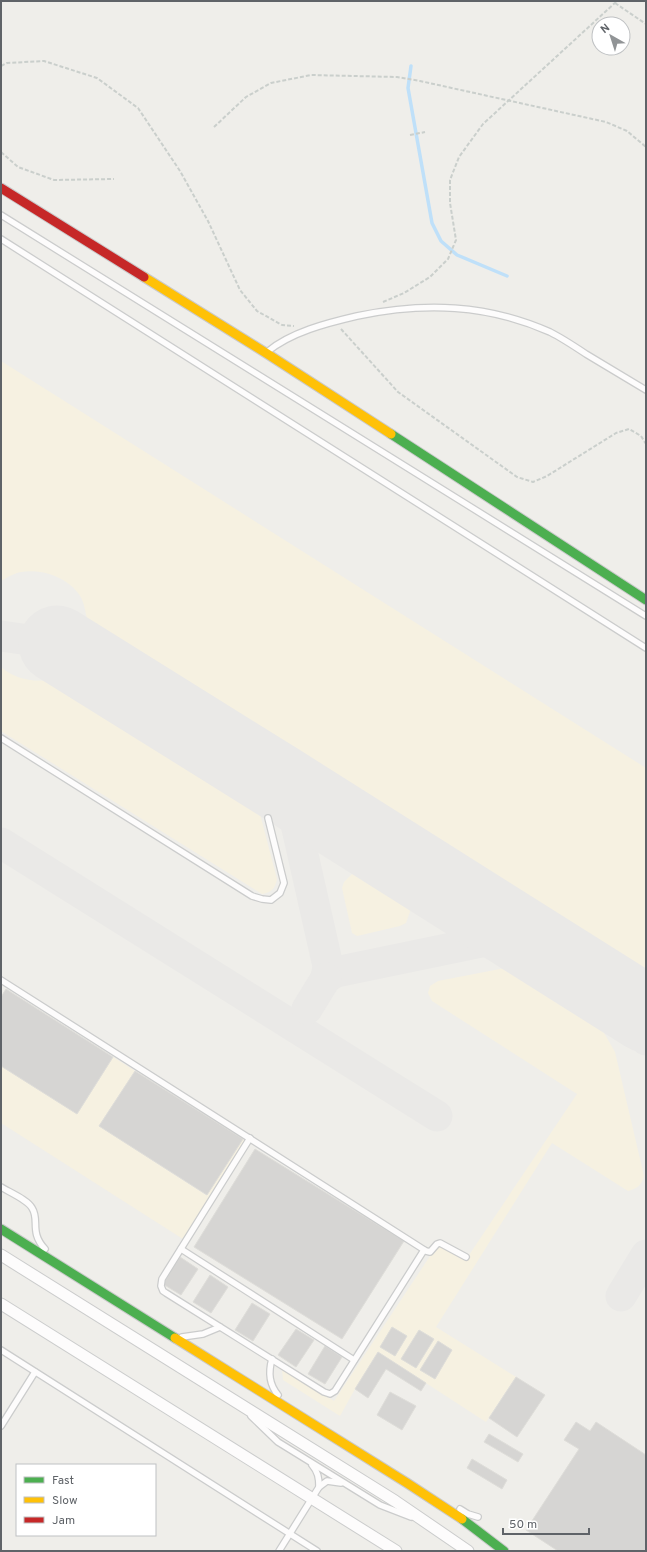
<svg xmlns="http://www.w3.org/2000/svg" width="647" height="1552" font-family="Overpass,sans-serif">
<rect width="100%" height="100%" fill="#efeeea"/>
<g fill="#f6f1e1">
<path d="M1,361L646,768V972L87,619C85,610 84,600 78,593C65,576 41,569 21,572C14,573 7,578 1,581Z"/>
<path d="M1,667C15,679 31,682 49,680L260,814L277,879C275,889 272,892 262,894L1,731Z"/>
<polygon points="354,872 411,909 406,923 400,926 357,936 352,933 342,888 344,882"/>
<path d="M505,968L603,1031L615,1052L644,1176C641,1186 638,1188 628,1191L552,1143L436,1327L516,1377L486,1422L378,1352L355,1389L340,1416L283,1380L282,1369L334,1401L438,1244L467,1258L577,1094L432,1001L428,993L430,986L438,981Z"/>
<polygon points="113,1057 135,1071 99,1126 206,1195 243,1139 247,1142 186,1241 1,1123 1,1066 77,1114"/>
</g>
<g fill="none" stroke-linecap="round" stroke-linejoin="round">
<polyline stroke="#bfe0f9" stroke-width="3.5" points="411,66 408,88 432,223 441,241 457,255 507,276"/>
<g stroke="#eae9e7" stroke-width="31">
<polyline points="1,636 57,644"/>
<polyline points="280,783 290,803 296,824 328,966 326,978 336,972 481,942 503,937 527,939"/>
<polyline points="1,843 437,1116"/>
<path d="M614,994C628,1008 642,1020 646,1040"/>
<polyline points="307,1009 326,978"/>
<polyline points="621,1296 646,1255"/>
</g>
<polyline stroke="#eae9e7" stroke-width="77" points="57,644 280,783 646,1014"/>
</g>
<g fill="#d6d5d3" stroke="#deddd9">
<polygon points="6,989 113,1057 77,1114 1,1066 1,997"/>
<polygon points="135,1071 243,1139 207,1195 99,1126"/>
<polygon points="255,1149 404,1241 342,1339 194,1247"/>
<polygon points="180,1257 198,1269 181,1295 163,1284"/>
<polygon points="210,1275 228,1287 211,1313 193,1302"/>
<polygon points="252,1303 270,1314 253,1341 235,1330"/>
<polygon points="392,1327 407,1336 395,1356 380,1347"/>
<polygon points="296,1329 314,1340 296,1367 278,1355"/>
<polygon points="419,1330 434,1339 416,1368 401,1359"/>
<polygon points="438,1341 452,1350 435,1379 420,1370"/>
<polygon points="325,1346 342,1357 325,1384 308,1374"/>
<polygon points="378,1352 426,1383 421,1391 386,1369 368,1398 355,1389"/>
<polygon points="516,1377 545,1395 517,1437 489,1418"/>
<polygon points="390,1392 416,1406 402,1430 377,1415"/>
<polygon points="576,1422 590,1431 596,1422 646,1455 646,1551 558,1551 526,1530 579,1449 564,1440"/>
<polygon points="489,1434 523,1454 518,1462 484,1442"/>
<polygon points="472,1459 507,1480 502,1489 467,1468"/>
</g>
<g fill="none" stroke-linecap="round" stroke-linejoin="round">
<defs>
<g id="lane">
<polyline points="1,215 646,616"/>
<polyline points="1,239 646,648"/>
<path d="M267,352C291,332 327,323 357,316C424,302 487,304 550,332C562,338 574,346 586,354C606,366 626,378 646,390"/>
<polyline points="1,738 252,896 262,899 271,900 280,893 284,883 268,818"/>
<polyline points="1,980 426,1251 430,1252 437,1244 440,1243 466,1257"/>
<polyline points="250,1138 162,1279 161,1286 163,1291 166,1293 324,1392 330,1394 335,1391 424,1250"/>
<path d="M1,1187C9,1192 28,1200 32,1208C40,1220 29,1232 45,1249"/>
<polyline points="181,1249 354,1360"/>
<polyline points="182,1337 203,1334 220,1327"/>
<polyline points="1,1350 317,1551"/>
<path d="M272,1359C268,1373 269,1384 278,1395"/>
<polyline points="251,1416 278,1442 380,1505 411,1517"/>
<polyline points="1,1426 35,1372"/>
<path d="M312,1465C318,1472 319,1478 319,1487L327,1481L341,1483"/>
<polyline points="460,1509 468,1514 478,1517"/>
<polyline points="279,1551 319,1487"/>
</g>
<g id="street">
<polyline points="1,1255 395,1501 468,1551"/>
<polyline points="1,1304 396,1551"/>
</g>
<g id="fast">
<polyline points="391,434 646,600"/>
<polyline points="1,1229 175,1338"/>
<polyline points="462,1519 504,1551"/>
</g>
<g id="slow">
<polyline points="144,277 266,353 391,434"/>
<polyline points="175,1338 407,1483 462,1519"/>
</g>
<polyline id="jam" points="1,188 144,277"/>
</defs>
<use href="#lane" stroke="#cbcccc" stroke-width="8"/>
<use href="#street" stroke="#cbcccc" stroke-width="13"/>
<use href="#fast" stroke="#cacacb" stroke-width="11"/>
<use href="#slow" stroke="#cacacb" stroke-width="11"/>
<use href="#jam" stroke="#cacacb" stroke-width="11"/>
<g stroke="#cacfcc" stroke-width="2" stroke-dasharray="4 2" stroke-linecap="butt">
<polyline points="615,3 646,24"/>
<polyline points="1,66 7,63 44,61 97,78 138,108 180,171 208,221 240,290 257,311 282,325 294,326"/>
<polyline points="214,127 246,97 271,83 311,75 397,77 420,81 606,122 627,131 646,147"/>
<polyline points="410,135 425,132"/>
<polyline points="1,152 18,167 54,180 114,179"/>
<polyline points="383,302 404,293 430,277 448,259 456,240 450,203 450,180 459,157 483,124 617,1"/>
<polyline points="341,329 398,392 517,477 533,482 547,476 616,433 629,429 641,436 646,444"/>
</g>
<use href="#lane" stroke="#fdfcfc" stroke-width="5.5"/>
<use href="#street" stroke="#fdfcfc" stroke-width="11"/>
<use href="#fast" stroke="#4caf50" stroke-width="9"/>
<use href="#slow" stroke="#ffc107" stroke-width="9"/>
<use href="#jam" stroke="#c62828" stroke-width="9"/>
</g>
<rect width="647" height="1552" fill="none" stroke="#5f6368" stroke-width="4"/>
<rect x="16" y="1464" width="140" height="72" fill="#ffffff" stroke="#bfc1c3"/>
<rect x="24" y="1477" width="20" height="6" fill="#4caf50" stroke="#bfc1c3"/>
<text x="52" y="1484" font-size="12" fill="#5f6368">Fast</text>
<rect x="24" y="1497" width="20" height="6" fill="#ffc107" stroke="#bfc1c3"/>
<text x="52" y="1504" font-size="12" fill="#5f6368">Slow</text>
<rect x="24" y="1517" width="20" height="6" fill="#c62828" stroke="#bfc1c3"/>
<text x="52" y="1524" font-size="12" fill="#5f6368">Jam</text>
<g transform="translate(611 36) rotate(321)"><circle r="19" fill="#ffffff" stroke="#bfc1c3"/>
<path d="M0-3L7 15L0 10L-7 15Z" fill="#919496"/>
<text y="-6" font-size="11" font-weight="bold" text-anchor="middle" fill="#5f6368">N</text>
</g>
<path d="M503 1528v6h86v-6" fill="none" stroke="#5f6368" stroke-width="2"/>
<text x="509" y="1528" font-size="12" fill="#5f6368" stroke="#ffffff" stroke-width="3" paint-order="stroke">50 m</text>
</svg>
